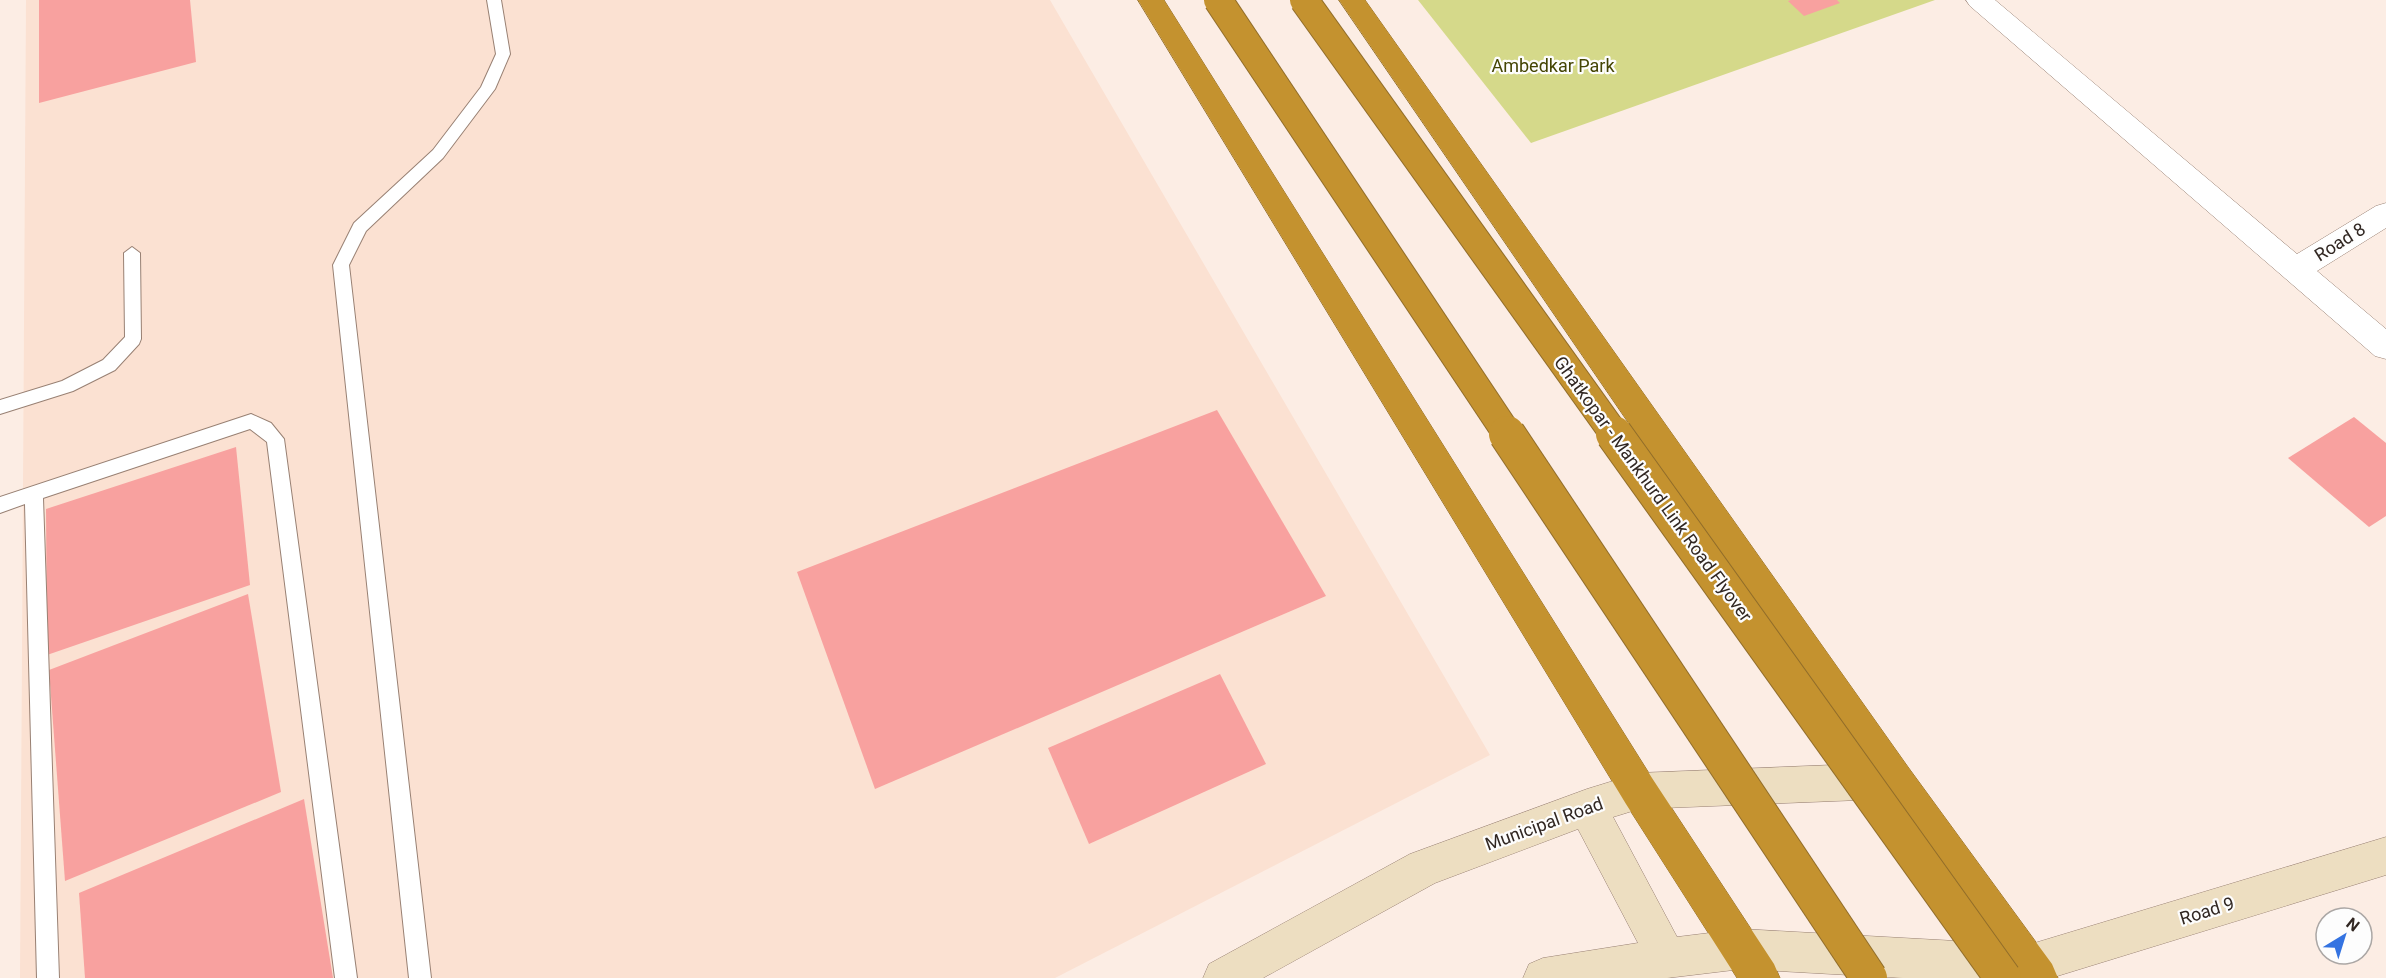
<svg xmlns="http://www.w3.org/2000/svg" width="2386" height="978" font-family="Roboto,sans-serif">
<rect width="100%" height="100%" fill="#fcede4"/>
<polygon fill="#fbe1d2" points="26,0 1050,0 1490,755 1055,978 20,978"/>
<polygon fill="#d5d98a" points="1418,0 1935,0 1531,143"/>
<g fill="#f8a19f">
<polygon points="39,0 190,0 196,62 39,103"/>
<polygon points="1791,0 1837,0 1840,3 1804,16 1788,1"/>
<polygon points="1217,410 1326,596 875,789 797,572"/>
<polygon points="2354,417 2386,443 2386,516 2369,527 2288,458"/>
<polygon points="236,447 250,585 47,655 46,509"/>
<polygon points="248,594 281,792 65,881 49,670"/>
<polygon points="1220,674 1266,764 1089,844 1048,748"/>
<polygon points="304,799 333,978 85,978 79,893"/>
</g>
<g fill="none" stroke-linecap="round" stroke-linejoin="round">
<defs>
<g id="lane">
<polygon points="487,0 501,0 510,54 495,89 443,158 366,231 349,265 431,978 409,978 333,265 354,223 433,150 481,87 496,54"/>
<polygon points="132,247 140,253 141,339 139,344 115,370 73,391 0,414 0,400 62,381 103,360 125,337 124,253"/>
<polygon points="251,414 271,423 284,439 357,978 335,978 267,442 250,429 43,498 59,978 37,978 25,504 0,513 0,497"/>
</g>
<polygon id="street" points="1966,0 1995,0 2297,254 2376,206 2386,203 2386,228 2317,271 2386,329 2386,359 2375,356 1970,6"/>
<polygon id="secondary" points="1885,763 1898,768 1904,781 1898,794 1885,799 1639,809 1613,817 1677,937 1742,929 2028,945 2386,837 2386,875 2051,978 1903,978 1742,969 1667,978 1523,978 1529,964 1543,958 1638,943 1578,829 1435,883 1263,978 1203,978 1209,964 1410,854 1587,789 1639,773"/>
<g id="highway">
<polygon points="1138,0 1164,0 1652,778 1774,964 1780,978 1737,978 1626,804"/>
<polygon points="1339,0 1365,0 1908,767 2052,964 2058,978 2014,978 1882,793"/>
</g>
</defs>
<use href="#lane" stroke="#988073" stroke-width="2"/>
<use href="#street" stroke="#988073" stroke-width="1"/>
<use href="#secondary" stroke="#988073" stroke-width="1"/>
<use href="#highway" stroke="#916d2a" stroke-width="1"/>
<use href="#lane" fill="#fff" fill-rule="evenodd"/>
<use href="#street" fill="#fff" fill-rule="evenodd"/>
<use href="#secondary" fill="#eddec1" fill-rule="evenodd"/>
<use href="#highway" fill="#c4922f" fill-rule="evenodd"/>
<defs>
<g id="highway-bridge-far1">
<polyline points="1218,0 1508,435"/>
<polyline points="1304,0 1615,435"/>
</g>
<g id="highway-bridge">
<polyline points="1507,434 1869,978"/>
<polyline points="1614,434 2003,978"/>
</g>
</defs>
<use href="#highway-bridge-far1" stroke="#916d2a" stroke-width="30" stroke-linecap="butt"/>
<use href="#highway-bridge" stroke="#916d2a" stroke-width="38" stroke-linecap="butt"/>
<use href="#highway-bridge-far1" stroke="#c4922f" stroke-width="28"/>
<use href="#highway-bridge" stroke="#c4922f" stroke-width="36"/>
</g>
<g text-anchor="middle" stroke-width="4.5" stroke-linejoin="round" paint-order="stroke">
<g font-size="18" fill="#444503" stroke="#fdfdfd">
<text x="1553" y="72">Ambedkar Park</text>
</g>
<g font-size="18" fill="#312722" stroke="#fdfdfd">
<text transform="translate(2340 242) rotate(-32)" y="6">Road 8</text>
<text transform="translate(1653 489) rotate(54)" y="6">Ghatkopar - Mankhurd Link Road Flyover</text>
<text transform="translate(1544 824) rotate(-20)" y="6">Municipal Road</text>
<text transform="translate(2207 911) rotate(-17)" y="6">Road 9</text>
</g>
</g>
<g transform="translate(2344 936) rotate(38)"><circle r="28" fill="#fdfdfd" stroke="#aba7a5" stroke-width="1.5"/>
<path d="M0-4.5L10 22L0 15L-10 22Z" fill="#3473e1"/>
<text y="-9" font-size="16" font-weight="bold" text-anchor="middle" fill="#312722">N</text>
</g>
</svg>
